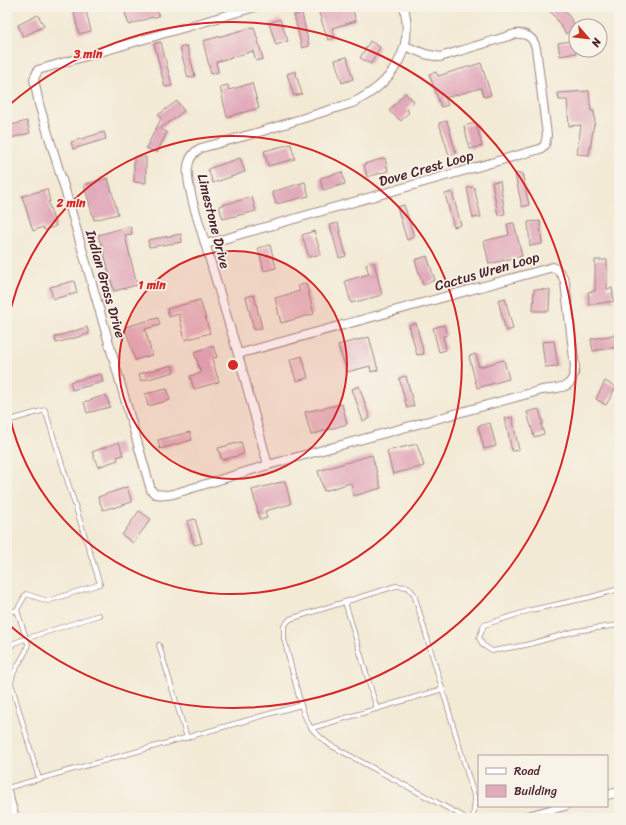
<svg xmlns="http://www.w3.org/2000/svg" width="626" height="825" font-family="Sriracha,sans-serif">
<rect width="100%" height="100%" fill="#f7f3e8"/>
<filter id="ink" filterUnits="userSpaceOnUse"><feTurbulence type="fractalNoise" baseFrequency=".025" numOctaves="2"/><feDisplacementMap in="SourceGraphic" scale="8" xChannelSelector="R" yChannelSelector="G"/><feConvolveMatrix kernelMatrix="1 2 1 2 8 2 1 2 1" color-interpolation-filters="sRGB"/></filter>
<filter id="wash" filterUnits="userSpaceOnUse"><feTurbulence type="fractalNoise" baseFrequency=".012" numOctaves="4" result="noise"/><feDisplacementMap in="SourceGraphic" scale="16" xChannelSelector="R" yChannelSelector="G"/><feGaussianBlur stdDeviation="0.9" result="paint"/><feColorMatrix in="noise" values="0 0 0 0 0 0 0 0 0 0 0 0 0 0 0 0 0 1.4 0 .05"/><feComposite in="paint" operator="in"/></filter>
<g filter="url(#wash)">
<rect width="100%" height="100%" fill="#f3ead5"/>
<g id="blocks">
<g fill="#e2abbb">
<polygon points="81,7 85,7 91,31 79,34 73,9"/>
<polygon points="123,7 156,7 159,16 152,18 152,17 129,25"/>
<polygon points="317,7 352,7 356,21 332,28 335,38 328,40"/>
<polygon points="544,7 563,7 576,27 566,34 553,14"/>
<polygon points="302,13 309,46 302,48 294,15"/>
<polygon points="38,15 44,26 23,37 18,25"/>
<polygon points="280,19 288,41 276,45 269,23"/>
<polygon points="254,27 263,59 256,61 253,51 216,62 218,72 211,74 203,41"/>
<polygon points="576,40 576,53 560,56 558,43"/>
<polygon points="370,41 380,47 371,64 360,58"/>
<polygon points="161,42 172,86 165,87 154,44"/>
<polygon points="187,46 195,76 188,78 180,48"/>
<polygon points="347,57 353,79 342,83 335,60"/>
<polygon points="481,63 491,95 484,97 481,88 445,98 448,105 441,107 429,74 436,72 438,76"/>
<polygon points="295,71 302,94 294,96 287,74"/>
<polygon points="252,83 259,108 227,117 220,87 228,85 229,90"/>
<polygon points="589,91 591,111 594,111 595,124 594,124 589,155 577,154 581,125 569,126 567,100 559,100 558,93"/>
<polygon points="405,93 414,101 407,110 409,112 401,121 389,111"/>
<polygon points="177,101 184,111 160,129 167,132 157,153 146,148 161,119 158,115"/>
<polygon points="27,121 30,133 7,139 7,126"/>
<polygon points="447,121 456,153 449,155 439,123"/>
<polygon points="476,123 482,146 470,149 464,126"/>
<polygon points="104,132 106,139 73,149 71,142"/>
<polygon points="291,144 295,159 268,166 264,151"/>
<polygon points="134,157 146,157 146,183 134,182"/>
<polygon points="240,158 245,172 213,183 208,169"/>
<polygon points="385,158 388,171 367,177 364,164"/>
<polygon points="342,172 345,184 323,190 320,178"/>
<polygon points="522,173 529,205 522,207 515,174"/>
<polygon points="108,178 118,214 94,220 84,185"/>
<polygon points="500,181 505,214 498,215 492,182"/>
<polygon points="305,182 309,196 276,204 272,192"/>
<polygon points="474,187 481,217 473,218 467,188"/>
<polygon points="47,189 50,202 48,202 56,226 44,230 43,227 33,231 22,196"/>
<polygon points="452,192 461,225 454,227 445,194"/>
<polygon points="252,197 256,211 223,219 219,206"/>
<polygon points="404,205 414,237 407,240 397,207"/>
<polygon points="540,221 542,244 530,246 528,222"/>
<polygon points="338,223 346,256 339,258 330,225"/>
<polygon points="514,223 522,256 489,264 484,241 509,235 507,224"/>
<polygon points="130,226 132,234 125,235 137,285 114,291 101,242 100,242 98,235"/>
<polygon points="314,231 321,254 309,257 302,235"/>
<polygon points="181,234 182,242 149,247 148,240"/>
<polygon points="270,245 276,268 264,271 258,248"/>
<polygon points="427,256 435,280 423,285 415,260"/>
<polygon points="595,260 607,260 607,289 612,288 614,301 589,305 588,292 595,291"/>
<polygon points="374,262 382,295 351,303 345,281 369,274 366,264"/>
<polygon points="74,281 77,293 53,299 50,287"/>
<polygon points="306,283 314,314 281,323 275,298 300,291 298,286"/>
<polygon points="534,289 550,290 549,311 533,311"/>
<polygon points="254,295 262,328 254,330 246,297"/>
<polygon points="505,298 513,329 506,331 498,300"/>
<polygon points="200,300 210,333 185,340 179,314 169,317 167,309"/>
<polygon points="158,318 160,325 145,329 152,355 135,360 125,327"/>
<polygon points="416,323 424,354 417,355 409,325"/>
<polygon points="444,325 447,335 443,336 446,350 439,352 433,328"/>
<polygon points="87,327 89,334 56,343 55,337"/>
<polygon points="614,335 617,347 593,351 591,339"/>
<polygon points="369,337 378,370 371,372 370,366 347,372 338,345"/>
<polygon points="554,341 558,366 545,367 542,342"/>
<polygon points="213,346 217,357 212,359 219,382 194,389 190,376 201,373 194,352"/>
<polygon points="476,354 479,367 504,360 509,379 477,388 469,356"/>
<polygon points="302,356 308,378 296,381 290,360"/>
<polygon points="172,365 174,372 141,381 139,374"/>
<polygon points="101,374 103,382 72,390 70,382"/>
<polygon points="406,376 414,406 407,408 399,378"/>
<polygon points="605,381 616,387 606,405 596,399"/>
<polygon points="359,386 370,418 363,421 352,389"/>
<polygon points="167,389 170,400 148,406 145,394"/>
<polygon points="106,395 110,407 87,413 84,402"/>
<polygon points="342,404 347,424 311,435 305,412"/>
<polygon points="539,409 543,424 541,424 544,434 534,437 527,412"/>
<polygon points="512,417 519,450 512,451 505,418"/>
<polygon points="490,423 496,446 484,449 478,426"/>
<polygon points="190,432 192,440 160,449 158,440"/>
<polygon points="119,442 123,455 117,457 118,460 98,467 92,452"/>
<polygon points="241,442 244,454 222,460 218,448"/>
<polygon points="417,444 424,466 393,474 387,451"/>
<polygon points="372,455 381,488 354,496 351,483 324,491 318,471"/>
<polygon points="285,481 291,504 265,511 267,518 260,520 252,490"/>
<polygon points="127,487 132,502 113,508 113,507 103,510 98,497"/>
<polygon points="139,511 151,519 133,543 122,535"/>
<polygon points="195,519 202,543 194,545 187,521"/>
</g>
</g>
</g>
<g filter="url(#ink)">
<use href="#blocks" fill-opacity="0" stroke="#9e8480" stroke-width="1"/>
<g fill="none" stroke-linecap="round" stroke-linejoin="round">
<defs>
<g id="service">
<polyline points="7,421 45,410 100,584 48,601 26,594 17,610 7,613"/>
<polyline points="619,589 591,597 531,610 484,625 479,638 483,645 492,651 526,645 576,631 619,625"/>
<polyline points="345,602 377,709"/>
<polyline points="159,645 187,738"/>
<polyline points="7,651 14,643 25,639 99,615"/>
<polyline points="7,669 13,674"/>
<polyline points="301,705 284,639 284,626 290,619 396,586 408,587 414,594 475,799 473,818"/>
<polyline points="312,728 443,689"/>
<path d="M39,779L301,705C307,726 313,732 330,745L466,818"/>
<polyline points="7,788 39,779 11,683 13,674 26,651 28,644 17,610"/>
</g>
<g id="minor">
<path d="M206,244L540,149L545,145L547,135L536,48C533,37 527,33 515,34L440,57L425,54L405,46"/>
<path d="M238,354L553,267C560,271 563,275 565,282L575,367C573,390 562,387 542,390L268,465L173,494L167,495L155,494L151,490L66,193L39,104L34,79L38,70L255,7"/>
<path d="M268,465L238,354L193,203C189,184 180,159 201,148L256,133L352,103C391,85 415,51 404,7"/>
<polyline points="7,791 15,818"/>
<polyline points="607,795 619,792"/>
<polyline points="520,818 565,806"/>
</g>
</defs>
<use href="#service" stroke="#9e8480" stroke-width="5.5"/>
<use href="#minor" stroke="#9e8480" stroke-width="10"/>
<use href="#service" stroke="#fff" stroke-width="4"/>
<use href="#minor" stroke="#fff" stroke-width="8"/>
</g>
</g>
<circle cx="233" cy="365" r="114" fill="#d62828" fill-opacity=".12"/>
<g fill="none" stroke="#d62828" stroke-width="2">
<circle cx="233" cy="365" r="114"/>
<path d="M7 327A229 229 0 1 1 7 403"/>
<path d="M8 106A343 343 0 1 1 8 624"/>
</g>
<g text-anchor="middle" stroke-width="3.5" stroke-linejoin="round" paint-order="stroke">
<g font-size="14" fill="#4a1f2b" stroke="#f7f3e8">
<text transform="translate(426 168) rotate(-16)" y="5">Dove Crest Loop</text>
<text transform="translate(214 221) rotate(76)" y="5">Limestone Drive</text>
<text transform="translate(487 271) rotate(-16)" y="5">Cactus Wren Loop</text>
<text transform="translate(106 284) rotate(74)" y="5">Indian Grass Drive</text>
</g>
</g>
<circle cx="233" cy="365" r="6" fill="#d62828" stroke="#f7f3e8" stroke-width="2"/>
<g font-size="12" text-anchor="middle" font-weight="bold" fill="#d62828" stroke="#f7f3e8" stroke-width="3.5" stroke-linejoin="round" paint-order="stroke">
<text x="88" y="58">3 min</text>
<text x="71" y="207">2 min</text>
<text x="152" y="289">1 min</text>
</g>
<rect width="626" height="825" fill="none" stroke="#f7f3e8" stroke-width="24"/>
<rect x="478" y="755" width="130" height="52" fill="#f7f3e8" stroke="#b29e9c"/>
<rect x="486" y="768" width="20" height="6" fill="#ffffff" stroke="#b29e9c"/>
<text x="514" y="775" font-size="12" fill="#4a1f2b">Road</text>
<rect x="486" y="785" width="20" height="12" fill="#e2abbb" stroke="#b29e9c"/>
<text x="514" y="795" font-size="12" fill="#4a1f2b">Building</text>
<g transform="translate(588 38) rotate(118)"><circle r="19" fill="#f7f3e8" stroke="#b29e9c"/>
<path d="M0-3L7 15L0 10L-7 15Z" fill="#c8321e"/>
<text y="-6" font-size="11" font-weight="bold" text-anchor="middle" fill="#4a1f2b">N</text>
</g>
</svg>
